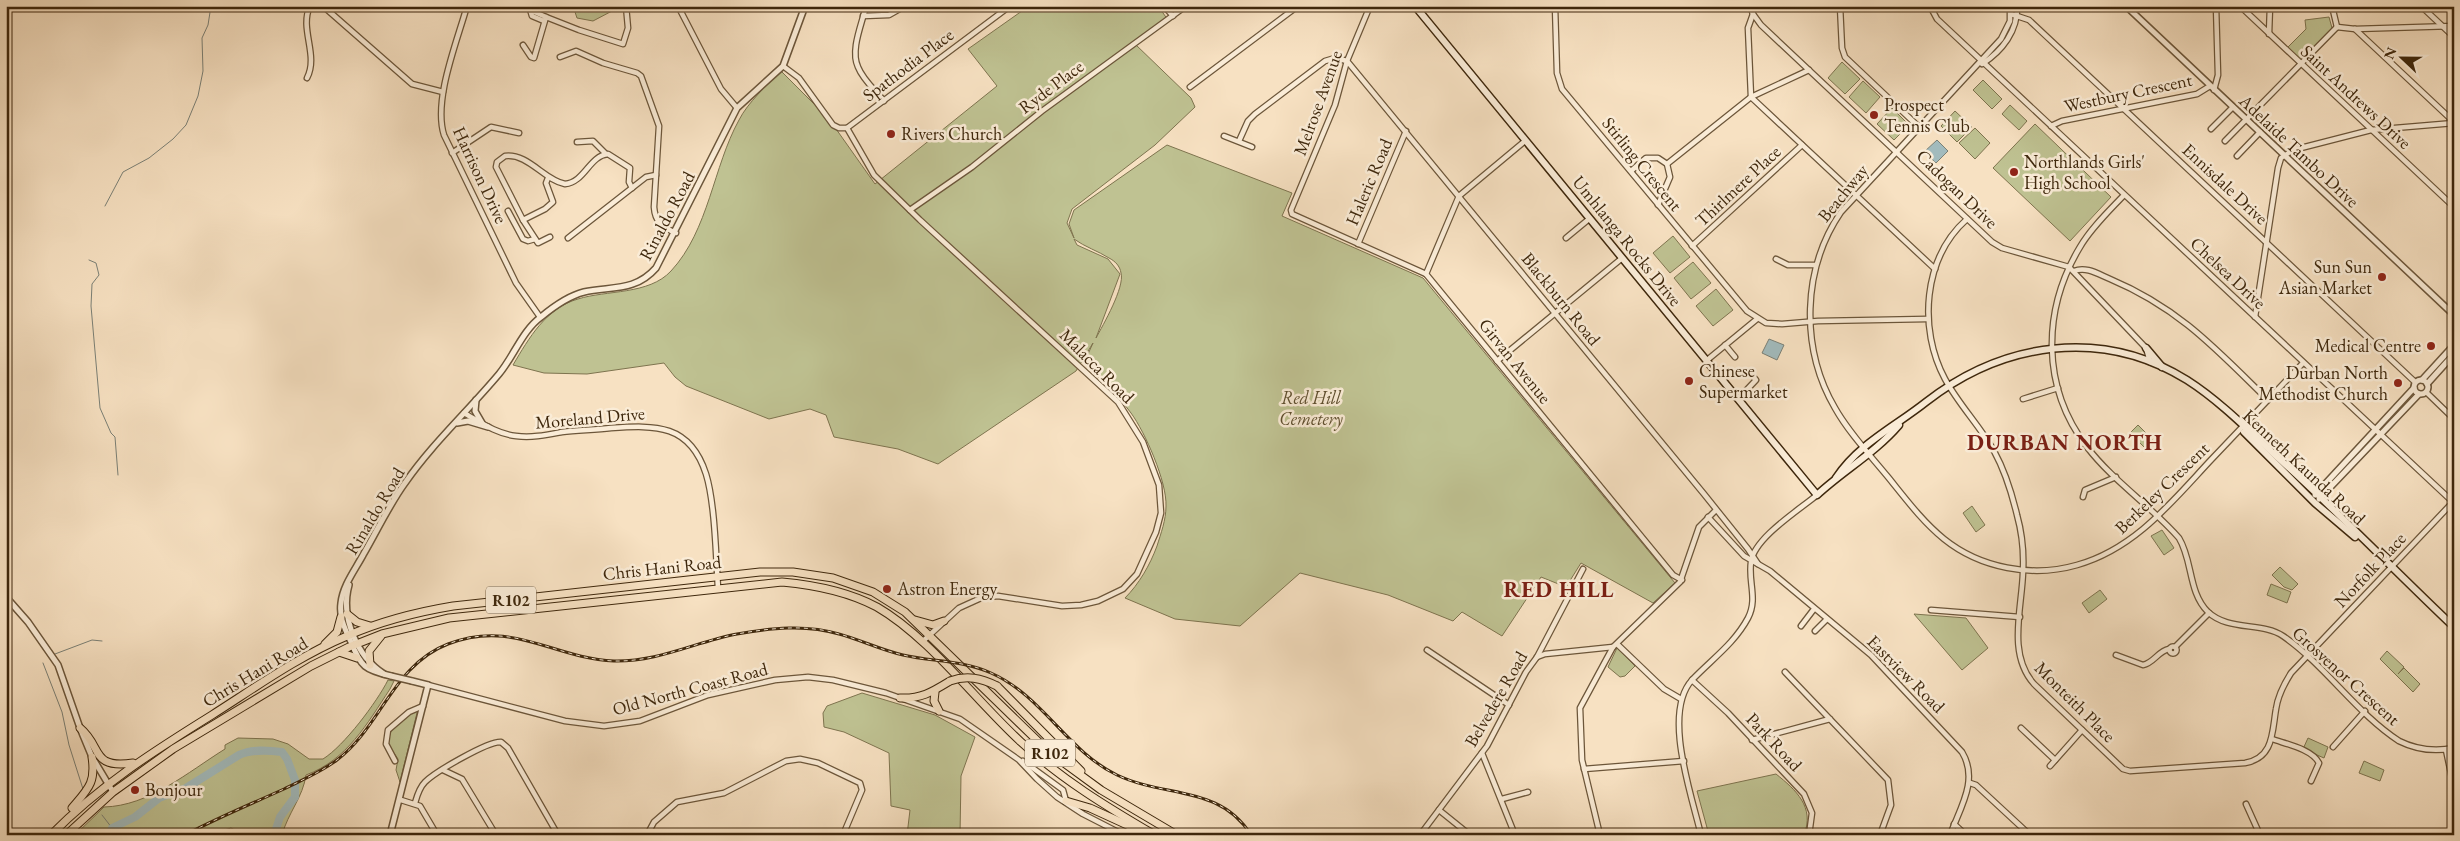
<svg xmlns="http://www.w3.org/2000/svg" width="2460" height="841" font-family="'EB Garamond',serif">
<rect width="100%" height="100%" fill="#f7e1c2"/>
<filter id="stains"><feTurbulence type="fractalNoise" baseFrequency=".004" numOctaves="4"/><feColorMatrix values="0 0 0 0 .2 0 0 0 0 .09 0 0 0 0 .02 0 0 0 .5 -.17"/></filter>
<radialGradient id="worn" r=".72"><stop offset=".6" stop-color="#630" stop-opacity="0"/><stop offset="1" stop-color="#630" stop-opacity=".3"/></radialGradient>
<g fill="#bfc292" stroke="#7e744f" fill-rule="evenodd">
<polygon points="573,6 610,6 612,11 593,21 577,18"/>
<path d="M1029,6H1158L1168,20L1135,44L1191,98L1195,107L1155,145L1072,209L1067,223L1074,238L1069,224L1074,210L1167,145L1292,193L1282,216L1423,278L1675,583L1653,603L1581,563L1566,587L1541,577L1502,636L1462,612L1453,621L1388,595L1300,573L1240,626L1175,619L1125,598C1139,584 1150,565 1157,546C1161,533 1166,520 1166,506C1167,482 1145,432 1131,413C1117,394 1100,379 1084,363L1093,343L1076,371L938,464L898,449L834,437L826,415L810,409L769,419L686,386L675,377L664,363L587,374L544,373L513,365C529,338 546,308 578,299C606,290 649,295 671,271C709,230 713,167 739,120C748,102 767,86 780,70L829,119L875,184L997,86L968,49ZM1074,239C1085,247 1098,251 1109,258C1115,261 1120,266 1121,273C1125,287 1103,325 1096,338L1120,274L1108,259L1077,245Z"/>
<polygon points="2329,17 2332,28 2301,60 2287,48 2306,29 2305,20"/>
<polygon points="1842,62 1860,79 1845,94 1828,78"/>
<polygon points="1983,80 2002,99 1992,109 1973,90"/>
<polygon points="1863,81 1880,97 1866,113 1849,97"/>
<polygon points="2010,105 2027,121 2019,130 2002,114"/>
<polygon points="1892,108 1909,125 1894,140 1877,124"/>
<polygon points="1955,111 1972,127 1957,142 1941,126"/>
<polygon points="2035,124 2111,197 2070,241 1993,168"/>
<polygon points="1975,128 1990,143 1975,159 1959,143"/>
<polygon points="1673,236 1690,257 1670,273 1653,253"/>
<polygon points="1693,262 1711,283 1691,299 1674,278"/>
<polygon points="1716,289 1733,310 1713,326 1696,306"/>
<polygon points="2138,425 2154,441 2146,449 2130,433"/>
<polygon points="1972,506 1985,525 1976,532 1963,513"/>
<polygon points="2162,530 2174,548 2164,555 2151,536"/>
<polygon points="2280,567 2298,584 2292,590 2284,587 2272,575"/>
<polygon points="2271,584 2291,592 2287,603 2267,595"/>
<polygon points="2100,590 2107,599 2089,613 2082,603"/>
<polygon points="1914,614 1966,618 1988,648 1962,670"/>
<polygon points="1617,648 1635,666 1625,676 1620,677 1608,667"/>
<polygon points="2387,651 2404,667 2398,674 2404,668 2420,684 2413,692 2380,659"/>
<path d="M388,680L394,681L390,689C367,724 347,760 306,775C303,797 288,813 282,835H244L231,828L207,835H75L104,807C149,806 188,772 225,749V745L238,738L273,739L288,744L309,759H323C344,746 377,702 388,680Z"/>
<polygon points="862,693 935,715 975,737 961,776 960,835 907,835 910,810 891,806 889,753 844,732 824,727 823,713 827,706"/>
<path d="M418,709L400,782L396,770L398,759C395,754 391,750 389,745C384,730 407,715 418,709Z"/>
<polygon points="2308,738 2328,747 2324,758 2303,749"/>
<polygon points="2364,761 2384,770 2380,781 2359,773"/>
<path d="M1776,774C1796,790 1815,807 1804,835H1709L1697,791Z"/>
</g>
<g fill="#a2bbbd" stroke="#7a8076">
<polygon points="1937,140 1948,151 1936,163 1924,152"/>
<polygon points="1769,339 1784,345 1777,360 1762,353"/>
</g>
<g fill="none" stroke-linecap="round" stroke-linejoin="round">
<g stroke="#7a8076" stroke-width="1">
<polyline points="105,206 123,172 149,158 173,139 186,125 198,96 203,71 202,38 208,25 211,6"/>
<polyline points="89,260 96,263 99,275 92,284 91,306 100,408 111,433 115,437 118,475"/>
<polyline points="55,654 92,640 102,641"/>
<polyline points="43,663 62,712 69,745 83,789"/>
<polyline points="102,815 112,828"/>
</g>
<path stroke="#a2bbbd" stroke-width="8" d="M109,835L112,828L135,817L159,798L186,788L239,755C252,749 267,750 282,752L287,759L295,780V797L280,817L274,835"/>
<defs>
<g id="minor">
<polyline points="323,6 412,84 443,92"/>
<path d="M467,6C457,42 433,100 444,135L516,283L540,317"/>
<polyline points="529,6 532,16 544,21"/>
<polyline points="678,6 721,89 737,108"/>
<path d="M866,6C862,24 850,50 858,67C863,80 876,91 884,101"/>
<polyline points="1164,6 1173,16"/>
<polyline points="1370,6 1347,61 1335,105 1291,210 1292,214 1426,274 1673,575 1682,580"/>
<polyline points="1555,6 1557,73 1562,89 1747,311 1766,323 1782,324 1818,321 1927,319"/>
<polyline points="1750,6 1753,14 1748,28 1751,97 1935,269"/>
<polyline points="1840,6 1842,48 1845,57 1919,127"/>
<polyline points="1930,6 1937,19 2454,503"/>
<path d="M2010,6V21L2001,39L1841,212C1802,269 1800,348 1835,408C1849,433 1870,455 1888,477C1905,498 1922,521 1944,539C1980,568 2032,578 2077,565C2134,549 2170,504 2209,462C2240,429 2272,396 2303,363"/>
<polyline points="2240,6 2454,207"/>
<polyline points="2332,6 2337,27"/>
<polyline points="2421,6 2454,37"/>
<polyline points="530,10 546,17"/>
<polyline points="1753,14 1761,25 1992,242 2002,248 2069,267 2146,348 2150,362"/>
<polyline points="2011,14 2029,20 2415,382"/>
<polyline points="863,16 889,15 905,6"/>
<polyline points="2337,27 2355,29 2454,26"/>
<polyline points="2355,29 2454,122"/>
<polyline points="2269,34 2270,6"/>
<polyline points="523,45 531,57 534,58 546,17 579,30 623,44 628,28 626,6"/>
<path d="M560,57L576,51L603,63L637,73L641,76L659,126L654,207C655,222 662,227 676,233"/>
<path d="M1982,64C2002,51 2018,31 2017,6"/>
<polyline points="783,66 799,78 833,125 839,128 847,128 874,175 920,220 1118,402 1143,442 1159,485 1161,513 1156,532 1137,574 1123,589 1098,601 1081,605 1062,606 998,596 981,598 959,608 922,642"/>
<path d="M307,78C319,55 299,29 310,6"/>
<polyline points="1190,87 1298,6"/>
<polyline points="2214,90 2218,75 2216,6"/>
<polyline points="2051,126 2062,121 2197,94 2210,86"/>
<polyline points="847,128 1010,6"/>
<polyline points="2211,129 2233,107"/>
<polyline points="1224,136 1252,147"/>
<polyline points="1239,141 1248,121 1255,114 1325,61 1335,58 1347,61 1704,494 1748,549 1758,564"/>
<polyline points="2225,141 2337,27"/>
<polyline points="577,142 593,141 606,154"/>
<polyline points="452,153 491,127 519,133"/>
<polyline points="2237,156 2260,132"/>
<polyline points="1667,164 1751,97 1809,70"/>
<polyline points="1631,171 1646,158 1658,158 1667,164 1670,177 1658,205"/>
<path d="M2124,195C2109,211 2091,228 2080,247C2042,310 2041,387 2087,447C2113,481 2151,506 2179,538C2193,561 2188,592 2208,612C2228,631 2262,622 2283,636C2325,665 2357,714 2399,741C2417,750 2434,752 2454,748"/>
<polyline points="910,210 972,167 1042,111 1186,6"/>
<polyline points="508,211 523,239 528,241 535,239"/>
<path d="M1967,219C1923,258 1918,329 1945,379C1959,405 1980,426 1994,451C2005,471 2012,494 2017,515C2022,533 2024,553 2023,572C2022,608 2007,654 2034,684L2123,769L2130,771L2245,763C2274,758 2272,732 2276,709C2278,695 2284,684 2291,673L2453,502"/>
<polyline points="523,220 545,209 553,202 546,183 548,178"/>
<path d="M550,237L538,243L523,220L496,167L497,162L505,156C528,153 544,180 565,184C585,182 589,156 608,154L630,168L629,182L632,188"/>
<polyline points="568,238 646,177 656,175"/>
<polyline points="1566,238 1589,219"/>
<polyline points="1358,244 1406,131"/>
<polyline points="1692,246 1802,145"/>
<polyline points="1776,259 1788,265 1815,265"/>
<path d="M2074,271C2086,266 2098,274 2110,279C2179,308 2216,349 2268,400"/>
<polyline points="1426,274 1459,196 1525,141"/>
<polyline points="2255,317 2278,168 2281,158 2293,150 2371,130 2454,123"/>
<polyline points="1725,345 1735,357"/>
<polyline points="1497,361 1621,259"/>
<polyline points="1706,361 1757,319"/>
<polyline points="2426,392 2454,419"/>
<polyline points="1738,399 1756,380 1751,374"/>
<polyline points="2023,399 2058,388"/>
<path d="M464,413C480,422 497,434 516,436C532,438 546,435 562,432C578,430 595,430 611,428C656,425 690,424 706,474C715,503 716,557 718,588"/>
<polyline points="2083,497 2085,490 2116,477"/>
<path d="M1708,517L1744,556L1770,571L1871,655L1962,752C1979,780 1960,808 1950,835"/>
<polyline points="1931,610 2020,617"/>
<polyline points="1801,626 1814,609"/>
<polyline points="1815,631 1827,619"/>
<polyline points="1617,644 1664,689 1681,699"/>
<circle cx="2173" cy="650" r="3.5"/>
<polyline points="2175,647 2209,613"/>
<polyline points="1427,650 1509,705"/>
<path d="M2116,655L2143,665C2154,663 2158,651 2169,649"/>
<polyline points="1537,657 1545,654 1613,647"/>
<polyline points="1785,672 1888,780 1891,805 1880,835"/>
<polyline points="1692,680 1728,713 1804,794 1812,813 1809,835"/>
<polyline points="428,685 565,721 604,726 640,721 708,695 775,680 808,677 833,680 886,693 960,719 1019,760 1037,779 1057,797 1083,814 1124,835"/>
<polyline points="2021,728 2055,760"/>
<path d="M2272,739C2286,744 2312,749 2319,763L2311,781"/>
<polyline points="1752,740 1830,719"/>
<polyline points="2333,747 2365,711"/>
<polyline points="2446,750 2454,788"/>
<polyline points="1482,753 1515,835"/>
<polyline points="395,761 386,744 388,730 409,712 423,706"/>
<polyline points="1023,761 1063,790 1066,801"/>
<polyline points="2050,766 2082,730"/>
<polyline points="1584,769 1684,761"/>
<polyline points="443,770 462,779 496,835"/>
<polyline points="1970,783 1976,785 2030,835"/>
<polyline points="1502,799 1528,792"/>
<polyline points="401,800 420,806 437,835"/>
<path d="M415,803C417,796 419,788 425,782C435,772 488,741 501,742L508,748L558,835"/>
<polyline points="2246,804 2260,835"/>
<polyline points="1439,810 1470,835"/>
<polyline points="1954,824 1966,835"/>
<polyline points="647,835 654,822 677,802 724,793 786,761 800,759 818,763 860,783 862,790 843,835"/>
<polyline points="1420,835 1487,746 1526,672 1537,657 1583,569"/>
<polyline points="1600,835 1582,760 1580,708 1613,647 1680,582 1699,527 1716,510"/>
<path d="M1701,835C1692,796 1662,713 1692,680C1712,659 1734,644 1748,618C1758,599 1748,582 1751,562C1754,538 1799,510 1817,495"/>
</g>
<g id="tertiary">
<polyline points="2126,6 2454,315"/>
<circle cx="2421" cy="387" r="7"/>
<polyline points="2422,380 2454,345"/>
<polyline points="2427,384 2454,354"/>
<polyline points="476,400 475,411 482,423"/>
<polyline points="457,423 468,421 488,427"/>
<polyline points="2315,495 2414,388"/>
<polyline points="2319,499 2419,394"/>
<path d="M349,585C340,616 357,657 384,674"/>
<polyline points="6,597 28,622 58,665 80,728 92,757 113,792"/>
<path d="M391,676C365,670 361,667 351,642C345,629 339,618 341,603C343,585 355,570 363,555C377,531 389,505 405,483C432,444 468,411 499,374C514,356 522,331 541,317C553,307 568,296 584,292C611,286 635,292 656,268L737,108L783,66L805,6"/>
<polyline points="390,835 428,685 412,681"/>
</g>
<g id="secondary">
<path d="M1415,6L1817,495C1844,470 1875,453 1899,425"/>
<polyline points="2146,348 2162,367"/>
<polyline points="2244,432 2315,503 2355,537"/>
<path d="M1836,478C1858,444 1896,426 1926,402C2003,342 2102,327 2187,380C2223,403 2254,436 2286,465C2343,517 2397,573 2454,627"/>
</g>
<g id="primary">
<polyline points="347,614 357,622 370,626"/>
<polyline points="915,620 933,625 944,621"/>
<polyline points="325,644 337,632 341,617"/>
<polyline points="339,652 357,658"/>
<polyline points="370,665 369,651 381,636"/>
<polyline points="997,686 1081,771"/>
<polyline points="935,692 934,701 939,711"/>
<path d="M900,698C921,699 932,692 950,681"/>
<path d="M80,728C103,747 90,769 133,763"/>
<polyline points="1066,801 1090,808 1149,835"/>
<path d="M72,808C88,789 96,783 92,757"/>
<path d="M51,835C99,786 154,751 212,715C256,687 299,656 347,636C381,621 417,612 453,606L760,572H793L833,578L873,592L905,612L1049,752L1101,790L1177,835"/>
<path d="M66,835L113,792L173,749L311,666L349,647L382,634L449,618L782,582C815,585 847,591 877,607C929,637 976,701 1021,742C1061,779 1107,807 1155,835"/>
</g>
</defs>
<use href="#minor" stroke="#6c563a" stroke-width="7"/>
<use href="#tertiary" stroke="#6c563a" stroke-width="8"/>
<use href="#secondary" stroke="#3e270c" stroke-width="9"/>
<use href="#primary" stroke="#3e270c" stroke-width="9"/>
<use href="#minor" stroke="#faecd7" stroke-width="4.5"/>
<use href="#tertiary" stroke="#faecd7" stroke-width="5"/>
<use href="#secondary" stroke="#faecd7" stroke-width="6"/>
<use href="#primary" stroke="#f7e1c2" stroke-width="7"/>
<defs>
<path id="rail" d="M185,835C217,818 251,804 284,789C302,780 321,772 337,760C381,727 393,665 448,644C513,619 552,658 614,661C658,662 695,642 737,634C771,628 806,624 839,634C861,640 881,650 903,655C933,662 963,660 991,673C1043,696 1067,751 1117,775C1165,798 1220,785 1251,835"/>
</defs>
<use href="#rail" stroke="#3e270c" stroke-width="3"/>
<use href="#rail" stroke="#faecd7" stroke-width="1" stroke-dasharray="4" stroke-linecap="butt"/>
<defs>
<polyline id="tertiary-bridge" points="391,676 412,681"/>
<path id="primary-bridge" d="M950,681C967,675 981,678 997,686"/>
</defs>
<use href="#tertiary-bridge" stroke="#6c563a" stroke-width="8" stroke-linecap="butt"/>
<use href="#primary-bridge" stroke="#3e270c" stroke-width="9" stroke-linecap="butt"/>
<use href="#tertiary-bridge" stroke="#faecd7" stroke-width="5"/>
<use href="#primary-bridge" stroke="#f7e1c2" stroke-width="7"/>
</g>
<g fill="#8f2418" stroke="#faecd7" stroke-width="2">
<circle cx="1874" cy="115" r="5"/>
<circle cx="891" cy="134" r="5"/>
<circle cx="2014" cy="172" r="5"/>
<circle cx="2382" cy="277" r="5"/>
<circle cx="2431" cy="346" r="5"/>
<circle cx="1689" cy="381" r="5"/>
<circle cx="2398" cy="383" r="5"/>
<circle cx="887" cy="589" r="5"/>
<circle cx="135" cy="790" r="5"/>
</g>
<g text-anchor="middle" stroke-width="5" stroke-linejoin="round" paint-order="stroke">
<g fill="#faecd7" stroke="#766249" stroke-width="1">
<rect x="486" y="586.5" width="50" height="27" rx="4"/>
<rect x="1025" y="739.5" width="50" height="27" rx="4"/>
</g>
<g font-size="16" font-weight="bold" fill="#3e270c">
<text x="511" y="606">R102</text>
<text x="1050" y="759">R102</text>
</g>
<g font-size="18" fill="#3e270c" stroke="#faecd7">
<text transform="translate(908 65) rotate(-37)" y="6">Spathodia Place</text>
<text transform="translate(1051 87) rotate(-37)" y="6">Ryde Place</text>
<text transform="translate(2128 93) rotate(-12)" y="6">Westbury Crescent</text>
<text transform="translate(2356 97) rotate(43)" y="6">Saint Andrews Drive</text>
<text transform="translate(1318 103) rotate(-70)" y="6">Melrose Avenue</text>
<text transform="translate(2299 151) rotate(43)" y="6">Adelaide Tambo Drive</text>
<text transform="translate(1642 164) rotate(51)" y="6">Stirling Crescent</text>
<text transform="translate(480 175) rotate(65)" y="6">Harrison Drive</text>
<text transform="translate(1369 182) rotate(-67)" y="6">Haleric Road</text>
<text transform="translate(2225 184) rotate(43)" y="6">Ennisdale Drive</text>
<text transform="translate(1738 186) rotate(-43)" y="6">Thirlmere Place</text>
<text transform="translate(1957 189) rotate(44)" y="6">Cadogan Drive</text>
<text transform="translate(1843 193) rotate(-51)" y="6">Beachway</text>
<text transform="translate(667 216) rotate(-62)" y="6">Rinaldo Road</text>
<text transform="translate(1627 241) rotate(51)" y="6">Umhlanga Rocks Drive</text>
<text transform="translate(2228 273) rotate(43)" y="6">Chelsea Drive</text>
<text transform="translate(1561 299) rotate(51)" y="6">Blackburn Road</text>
<text transform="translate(1515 361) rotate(51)" y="6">Girvan Avenue</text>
<text transform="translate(1097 366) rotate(45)" y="6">Malacca Road</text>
<text transform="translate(590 418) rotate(-5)" y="6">Moreland Drive</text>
<text transform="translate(2304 467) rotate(43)" y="6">Kenneth Kaunda Road</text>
<text transform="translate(2162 488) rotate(-44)" y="6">Berkeley Crescent</text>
<text transform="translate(375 511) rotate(-59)" y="6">Rinaldo Road</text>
<text transform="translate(662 568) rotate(-6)" y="6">Chris Hani Road</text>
<text transform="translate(2370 570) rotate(-47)" y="6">Norfolk Place</text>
<text transform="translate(255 672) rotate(-31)" y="6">Chris Hani Road</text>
<text transform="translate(1906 674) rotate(45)" y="6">Eastview Road</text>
<text transform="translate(2346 676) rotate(42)" y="6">Grosvenor Crescent</text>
<text transform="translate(690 689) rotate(-15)" y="6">Old North Coast Road</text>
<text transform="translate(1496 699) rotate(-60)" y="6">Belvedere Road</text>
<text transform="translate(2075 702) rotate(45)" y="6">Monteith Place</text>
<text transform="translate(1774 742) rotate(47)" y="6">Park Road</text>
</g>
<g font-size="18" fill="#3e270c" stroke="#faecd7" text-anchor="start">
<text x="1884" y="111">Prospect<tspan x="1884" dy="21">Tennis Club</tspan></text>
<text x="901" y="140">Rivers Church</text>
<text x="2024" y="168">Northlands Girls'<tspan x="2024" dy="21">High School</tspan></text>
<text x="2372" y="273" text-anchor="end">Sun Sun<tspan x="2372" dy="21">Asian Market</tspan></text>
<text x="2421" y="352" text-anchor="end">Medical Centre</text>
<text x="1699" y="377">Chinese<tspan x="1699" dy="21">Supermarket</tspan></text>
<text x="2388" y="379" text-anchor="end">Durban North<tspan x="2388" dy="21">Methodist Church</tspan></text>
<text x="897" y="595">Astron Energy</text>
<text x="145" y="796">Bonjour</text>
</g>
<g font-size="18" font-style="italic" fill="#5e4e2e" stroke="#faecd7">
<text x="1311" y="404">Red Hill<tspan x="1311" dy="21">Cemetery</tspan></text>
</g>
<g font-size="22" font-weight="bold" letter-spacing="1" fill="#7a1f14" stroke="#faecd7">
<text x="2065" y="450">DURBAN NORTH</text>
<text x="1559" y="597">RED HILL</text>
</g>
</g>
<rect width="2460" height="841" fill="none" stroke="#f7e1c2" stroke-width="25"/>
<rect x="8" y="8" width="2445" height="826" fill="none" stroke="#3e270c" stroke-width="2.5"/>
<rect x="12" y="12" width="2435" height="816" fill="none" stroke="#3e270c"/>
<g transform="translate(2402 58) rotate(292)" stroke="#faecd7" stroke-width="4" paint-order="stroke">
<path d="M0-4L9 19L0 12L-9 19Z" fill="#3e270c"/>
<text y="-8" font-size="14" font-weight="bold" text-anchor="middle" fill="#3e270c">N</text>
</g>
<rect width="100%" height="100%" filter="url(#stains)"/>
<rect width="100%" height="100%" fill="url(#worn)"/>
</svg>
